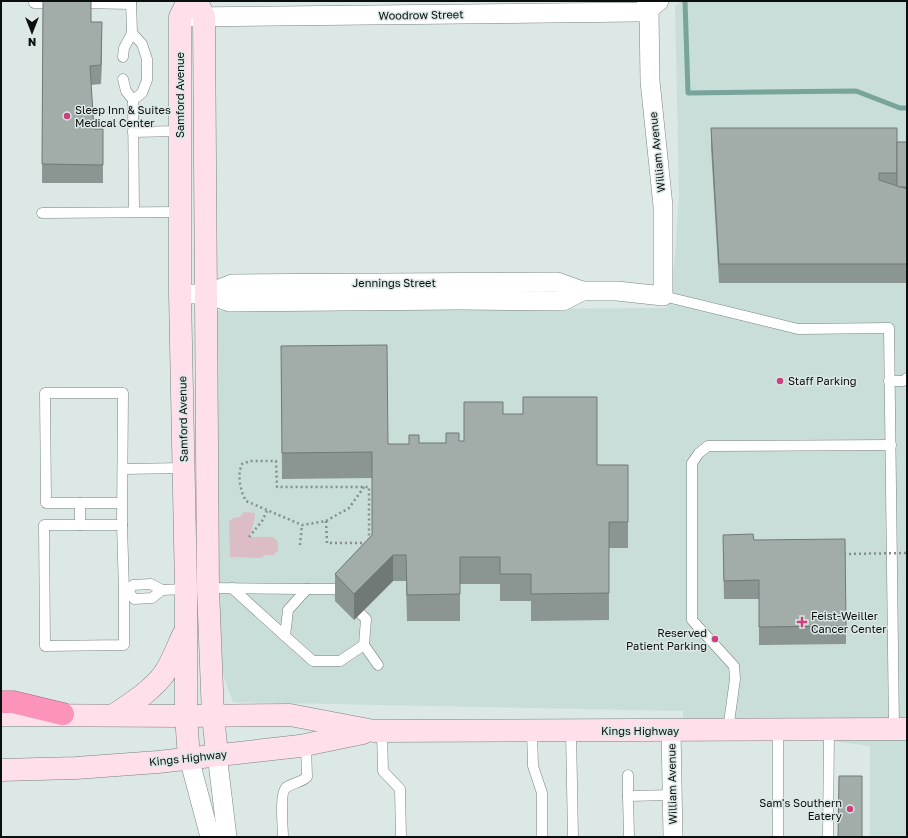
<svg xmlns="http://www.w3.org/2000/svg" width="908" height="838" font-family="'Golos Text',sans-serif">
<rect width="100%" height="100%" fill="#dce8e5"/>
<polygon fill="#c9ded9" points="682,1 907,1 907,837 870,837 870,746 683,721 683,711 233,702 220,667 215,311 667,308 675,258 679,194 675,6"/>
<path fill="#dcbdc6" d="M244,512L255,513C255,522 251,528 250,537H273L278,542V551L273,555H265L261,558L230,557L229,521L233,518L240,517Z"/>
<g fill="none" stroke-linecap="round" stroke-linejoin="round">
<polyline stroke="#78a49b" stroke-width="5" points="685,1 688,93 856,91 900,108 907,108"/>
<defs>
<g id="lane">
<polyline points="34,1 34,3 56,3"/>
<polyline points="131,1 132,33 142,44 147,59 147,80 142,93 133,100 134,212"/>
<polyline points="78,3 131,4"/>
<polyline points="123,57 124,48 132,33"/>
<polyline points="123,79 126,91 133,100"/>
<polyline points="133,132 180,131"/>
<polyline points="42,213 180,212"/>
<polyline points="663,296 798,329 889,328 894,729"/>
<polyline points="889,381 903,381 907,378"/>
<polyline points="123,469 184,468"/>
<polyline points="80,503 80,525"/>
<polyline points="122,503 46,503 45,393 123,393 122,525"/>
<polyline points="208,588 307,589"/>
<polyline points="232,588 285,636"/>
<polyline points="124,591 124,645 45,646 44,525 122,525 124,591 128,591 134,599 152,598 162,590"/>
<polyline points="128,591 133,585 151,584 162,590 186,589"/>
<polyline points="341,594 336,589 307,589 288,610 285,636 313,661 340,661 364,645 366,619 361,614"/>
<polyline points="364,645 378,665"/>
<polyline points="728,730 735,679 734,666 692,620 692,463 699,453 708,446 891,445"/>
<polyline points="778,730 778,837"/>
<polyline points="382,731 383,771 400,789 401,837"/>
<polyline points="532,731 533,766 542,793 542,837"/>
<polyline points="571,731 573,837"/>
<polyline points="628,775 628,796"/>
<path d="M283,837C283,827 279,791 287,787C293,783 302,782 307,777L306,745"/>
<polyline points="629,837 628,796 673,795"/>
<polyline points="828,837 829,730"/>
</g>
<g id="street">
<polyline points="189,17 638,12 649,9 659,1"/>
<polyline points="180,294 207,294 230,302 459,300 563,301 582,291"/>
<polyline points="207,294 232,284 557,282 582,291 617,291 663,296 663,206 650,81 649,9"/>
<polyline points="671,730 673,837"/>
<polyline points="217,754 227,837"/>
<polyline points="189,758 210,837"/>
</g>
<g id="secondary">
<polyline points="188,1 180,17 180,294 186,589 186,716 189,758"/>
<polyline points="197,1 204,17 208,588 213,716 217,754"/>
<polyline points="1,715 186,716 290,715 374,731 907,729"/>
<path d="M114,715C132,703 151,691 164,674C172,662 177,648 183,635"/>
<polyline points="1,770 76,768 158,762 300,746 363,733"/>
</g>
<polyline id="highway" points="1,702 13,702 63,714"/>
</defs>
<use href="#lane" stroke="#798381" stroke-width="11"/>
<use href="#street" stroke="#798381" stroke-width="20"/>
<use href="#secondary" stroke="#798381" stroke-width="23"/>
<use href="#highway" stroke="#a8647e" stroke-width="23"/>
<g stroke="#868e8c" stroke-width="2.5" stroke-dasharray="2 3" stroke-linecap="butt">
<path d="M364,487L349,508L326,521L302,525L246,501C240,490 237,475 242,464L250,461H276L277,487H369V541"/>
<polyline points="326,521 327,543 367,543"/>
<polyline points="249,537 262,521 267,511"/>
<polyline points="300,545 302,525"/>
</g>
<use href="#lane" stroke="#fff" stroke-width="10"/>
<use href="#street" stroke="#fff" stroke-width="19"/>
<use href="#secondary" stroke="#fedfea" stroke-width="22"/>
<use href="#highway" stroke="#fc93ba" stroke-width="22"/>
<polyline stroke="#868e8c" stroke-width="2.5" stroke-dasharray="2 3" stroke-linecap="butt" points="844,554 907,553"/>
</g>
<g fill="#8b9592">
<polygon points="43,1 91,22 102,41 101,84 91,85 94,129 103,129 103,183 42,183"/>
<polygon points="711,128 897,142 907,142 907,283 719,283 711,147"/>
<polygon points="281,346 388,444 409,444 419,443 446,443 464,441 503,414 597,465 628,465 628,548 609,548 609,620 531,621 531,601 500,601 500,584 460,584 460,621 407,621 406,581 393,581 354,620 335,601 335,574 372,535 372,478 282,479"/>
<polygon points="754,540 846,626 846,644 759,645 759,599 724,599 723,554"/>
</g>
<g fill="#717977">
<polygon points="102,22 102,41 101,84 101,65"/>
<polygon points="393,555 393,581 354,620 354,594"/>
</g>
<g fill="#a2adaa" stroke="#717977">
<polygon points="43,1 91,1 91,22 102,22 101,65 90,66 94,129 103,129 103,165 42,164"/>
<polygon points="711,128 897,128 897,173 879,173 879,180 907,189 907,264 719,264"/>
<polygon points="897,142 907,142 907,187 901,187 897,186"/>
<polygon points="387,345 388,444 409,444 409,435 419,435 419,443 446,443 446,433 459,433 459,441 464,441 464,402 503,402 503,414 523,414 523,397 597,397 597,465 628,465 628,522 609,522 609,593 531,594 531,574 500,574 500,557 460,557 460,594 407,595 406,555 393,555 354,594 335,574 372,535 372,452 282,453 281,346"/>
<polygon points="753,534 754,540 845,539 846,626 759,627 759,580 724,581 723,535"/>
<polygon points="839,776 862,776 862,837 838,837"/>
</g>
<g fill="#ca417e" stroke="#dce8e5" stroke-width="1.5">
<circle cx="67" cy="116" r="4"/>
<circle cx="780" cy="381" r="4"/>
<path d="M800 616h4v4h4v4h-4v4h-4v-4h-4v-4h4z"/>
<circle cx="715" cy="639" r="4"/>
<circle cx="850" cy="809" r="4"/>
</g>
<g text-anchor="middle" stroke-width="3" stroke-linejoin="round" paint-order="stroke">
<g font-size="11" fill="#0b0e0e" stroke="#dce8e5">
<text transform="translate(421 15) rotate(-1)" y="4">Woodrow Street</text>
<text transform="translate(180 95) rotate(-90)" y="4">Samford Avenue</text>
<text transform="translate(657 152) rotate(-96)" y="4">William Avenue</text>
<text x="394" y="287">Jennings Street</text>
<text transform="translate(183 419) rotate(-91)" y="4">Samford Avenue</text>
<text x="640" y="735">Kings Highway</text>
<text transform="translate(188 758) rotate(-6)" y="4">Kings Highway</text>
<text transform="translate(672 784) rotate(-91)" y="4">William Avenue</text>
</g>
<g font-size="11" fill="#0b0e0e" stroke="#dce8e5" text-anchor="start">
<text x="75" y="114">Sleep Inn &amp; Suites<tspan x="75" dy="13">Medical Center</tspan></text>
<text x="788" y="385">Staff Parking</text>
<text x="811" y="620">Feist-Weiller<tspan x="811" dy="13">Cancer Center</tspan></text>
<text x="707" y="637" text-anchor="end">Reserved<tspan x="707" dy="13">Patient Parking</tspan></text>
<text x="842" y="807" text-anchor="end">Sam's Southern<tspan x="842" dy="13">Eatery</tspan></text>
</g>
</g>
<rect width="908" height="838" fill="none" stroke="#0b0e0e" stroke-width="4"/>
<g transform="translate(32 32) rotate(180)" stroke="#dce8e5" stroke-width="3" paint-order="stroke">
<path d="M0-3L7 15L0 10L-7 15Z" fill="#0b0e0e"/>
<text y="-6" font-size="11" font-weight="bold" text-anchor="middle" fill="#0b0e0e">N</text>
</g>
</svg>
